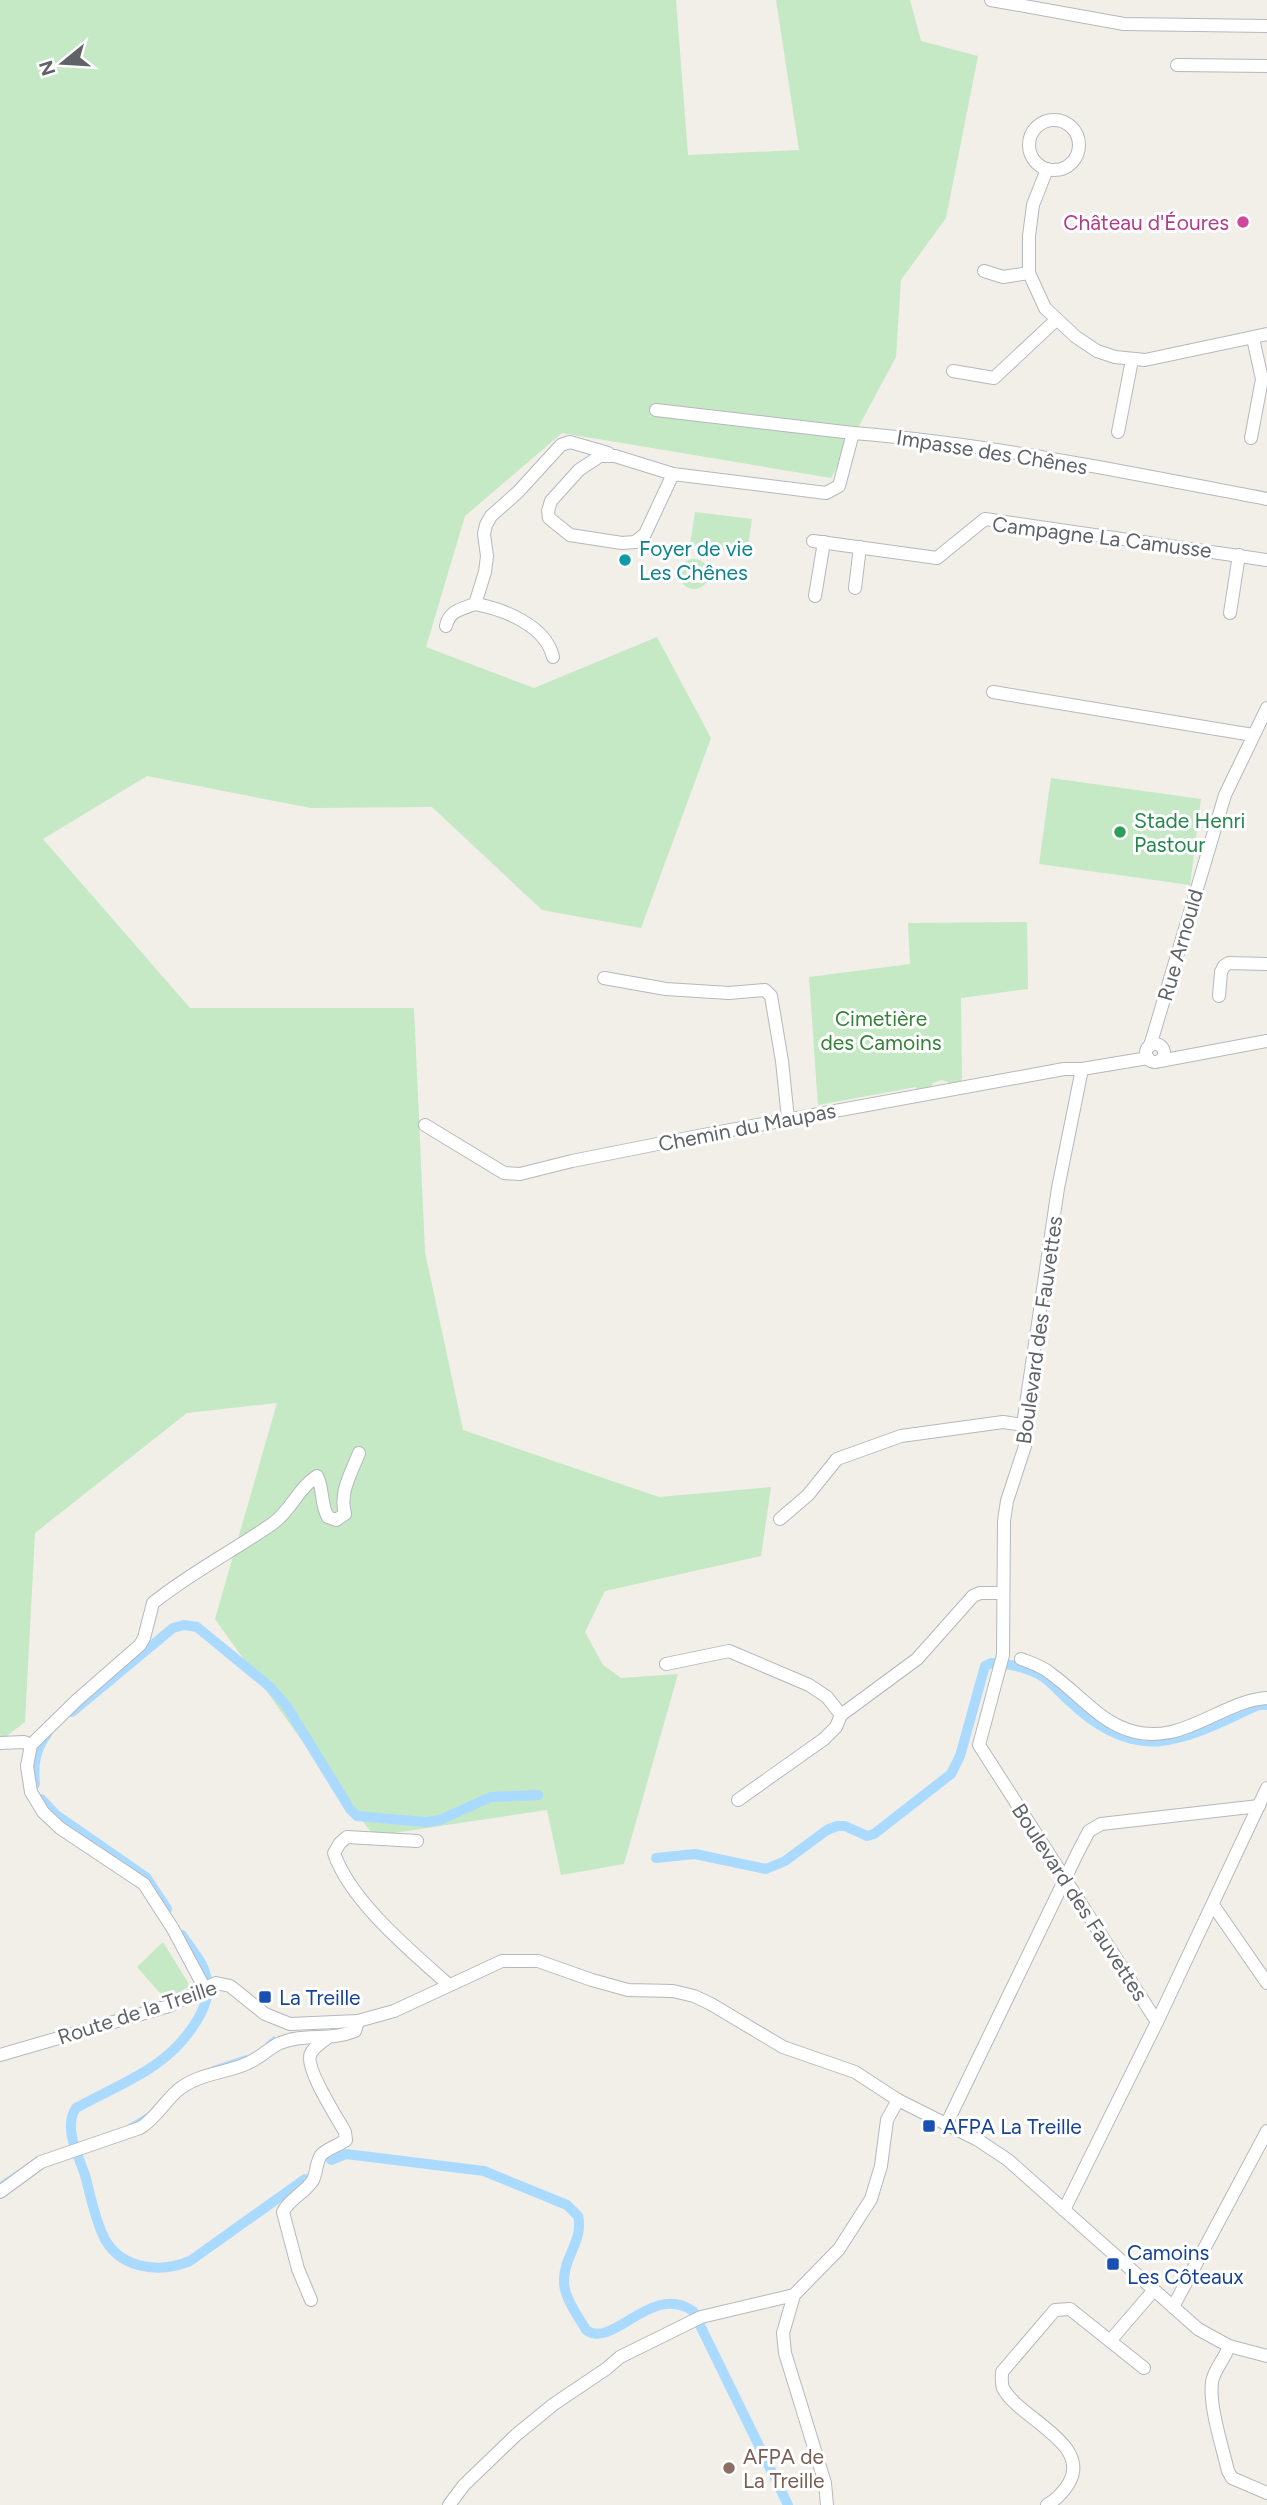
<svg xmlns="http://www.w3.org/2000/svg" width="1267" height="2505" font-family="Figtree,sans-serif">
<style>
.green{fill:#c5e8c5}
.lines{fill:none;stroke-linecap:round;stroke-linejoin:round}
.stream{stroke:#aadaff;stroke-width:3.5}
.canal{stroke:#aadaff;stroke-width:10}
.street-casing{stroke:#b5b8bc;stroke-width:14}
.street{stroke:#fff;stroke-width:12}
.hotel-dot{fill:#d1479c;stroke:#fff;stroke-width:2.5}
.culture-dot{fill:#0f9aa8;stroke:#fff;stroke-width:2.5}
.leisure-dot{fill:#2e9e5b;stroke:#fff;stroke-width:2.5}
.transit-dot{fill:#1a4fb4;stroke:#fff;stroke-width:2.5}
.education-dot{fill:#8d6e63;stroke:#fff;stroke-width:2.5}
.labels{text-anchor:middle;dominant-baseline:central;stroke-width:6;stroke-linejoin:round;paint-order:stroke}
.hotel-label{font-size:21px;fill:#b23c85;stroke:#fff;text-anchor:end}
.street-label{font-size:21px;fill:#5f6368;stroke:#fff}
.culture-label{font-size:21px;fill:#0d838f;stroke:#fff;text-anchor:start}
.leisure-label{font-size:21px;fill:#27864d;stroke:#fff;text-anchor:start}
.park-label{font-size:21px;fill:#348238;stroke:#fff}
.transit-label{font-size:21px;fill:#164399;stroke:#fff;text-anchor:start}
.education-label{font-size:21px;fill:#785e54;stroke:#fff;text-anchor:start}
</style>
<rect width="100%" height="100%" fill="#f1efe8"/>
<g class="green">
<polygon points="0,0 676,0 688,155 799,150 776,0 910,0 921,41 978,56 946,218 901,280 896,357 831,478 562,433 465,516 426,647 534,688 657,637 711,738 641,928 542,910 432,807 311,808 147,776 43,839 190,1008 414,1008 425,1252 463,1430 659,1497 771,1487 761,1556 605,1591 585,1632 603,1665 621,1678 678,1674 624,1864 561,1875 547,1810 374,1836 315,1759 215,1619 277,1403 187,1413 35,1533 25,1722 0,1741"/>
<polygon points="695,512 752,519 747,553 690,545"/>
<circle cx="694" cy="574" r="15"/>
<polygon points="1051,778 1201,799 1190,885 1039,864"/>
<polygon points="1027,922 1028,989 961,998 962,1083 950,1086 948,1082 941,1080 933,1083 930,1090 917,1092 916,1087 818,1105 809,977 910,964 908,923"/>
<polygon points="163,1942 190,1986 166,2000 137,1967"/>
</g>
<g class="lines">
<g class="stream">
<polyline points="267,2044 274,2038"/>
<polyline points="213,2068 246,2057"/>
<polyline points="129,2126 149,2114"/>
<polyline points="0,2184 18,2172"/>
</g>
<g class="canal">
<polyline points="72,1712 173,1628 184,1625 197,1627 270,1687 286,1705 350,1809 357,1816 426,1822 440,1820 491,1797 538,1795"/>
<path d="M35 1784C33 1765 35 1750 47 1734"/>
<polyline points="41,1799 55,1814 146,1877 167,1909"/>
<path d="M656 1858 695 1854 766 1869 785 1861 827 1830 837 1826H845L867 1836 874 1834 951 1774 960 1756 985 1666 991 1663C1006 1663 1025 1667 1038 1674 1049 1679 1058 1691 1067 1699 1093 1724 1124 1745 1162 1741 1196 1737 1228 1718 1259 1705H1267"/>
<path d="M182 1935C190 1948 203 1961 206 1976 211 1993 205 2007 196 2022 167 2069 123 2082 76 2108 63 2127 78 2155 85 2175 90 2194 94 2215 102 2233 117 2269 158 2274 190 2261L305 2179"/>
<path d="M331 2160 346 2154 484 2171 567 2205 578 2216C584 2240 564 2256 564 2280 563 2296 578 2316 586 2330 613 2350 651 2282 693 2311L788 2505"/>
</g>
<defs>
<g id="street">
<polyline points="991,0 1124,24 1267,26"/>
<polyline points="1177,65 1267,66"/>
<circle cx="1054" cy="145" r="25"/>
<polyline points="1047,169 1033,205 1029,236 1029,273 1045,308 1076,337 1097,351 1115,357 1145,360 1267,334"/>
<polyline points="984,271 1003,277 1029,273"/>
<polyline points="953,371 994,378 1056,320"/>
<polyline points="656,410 853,433"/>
<polyline points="1118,432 1132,360"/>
<polyline points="1251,438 1262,379 1253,338"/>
<path d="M673 474 645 534 635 542 622 543 570 535 549 518 548 511 551 501 579 470 600 456H615L673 474 826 493 839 486 853 433C992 444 1130 473 1267 499"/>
<polyline points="813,541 937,558 985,519 1267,560"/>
<polyline points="855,588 860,547"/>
<polyline points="815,596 824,542"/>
<path d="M475 604C504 609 546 626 553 657"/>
<polyline points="1230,613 1239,555"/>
<path d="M446 626C449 611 461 609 475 604L485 572 487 556 484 534 486 525 491 516 518 492 561 445 570 442 608 453"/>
<polyline points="993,692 1253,735"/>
<polyline points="604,978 666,989 729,993 765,990 771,996 782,1061 788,1119"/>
<polyline points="1219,996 1221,972 1224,966 1229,963 1267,964"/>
<circle cx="1155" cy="1053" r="9"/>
<polyline points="1150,1046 1225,795 1267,708"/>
<polyline points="1148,1058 1082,1069 1058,1188 1023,1425 1025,1446 1007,1501 1004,1521 1003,1655 979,1745 1157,2022"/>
<polyline points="1160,1061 1267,1041"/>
<polyline points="425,1125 504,1173 520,1174 572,1161 698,1136 1064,1069 1082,1069"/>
<polyline points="780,1519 808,1495 837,1459 901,1436 1003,1422 1023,1425"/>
<path d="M1021 1659C1031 1663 1042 1666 1050 1673 1089 1701 1115 1744 1171 1732 1203 1725 1234 1700 1267 1698"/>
<polyline points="666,1664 729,1651 809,1685 827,1697 841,1715"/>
<polyline points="0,1743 24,1742 31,1745"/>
<polyline points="738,1800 824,1739 836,1727 841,1715 917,1659 973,1596 980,1593 1002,1593"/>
<path d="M417 1841 347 1837 340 1843 334 1853C350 1901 412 1952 449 1985"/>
<polyline points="1213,1905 1267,1983"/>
<path d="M204 1987 173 1929 144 1884 60 1828 43 1812 31 1792 27 1766 31 1745 77 1700 140 1645 144 1638 153 1603C190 1573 233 1551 272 1524 291 1511 298 1488 317 1476 324 1489 320 1504 328 1517L336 1520 345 1514C339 1492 351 1474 359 1453"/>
<polyline points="0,2055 169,2006 216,1983 230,1986 265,2014 290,2024 358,2021 394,2011 502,1961 538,1961 592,1980 628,1990 673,1991 694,1996 711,2004 783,2047 855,2072 898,2100 978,2140 1008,2160 1198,2329 1229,2346 1267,2356"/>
<polyline points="946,2125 1078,1852 1089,1831 1101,1824 1259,1806"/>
<path d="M0 2192 41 2162 140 2128C158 2117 166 2098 182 2087 202 2073 227 2073 248 2063 260 2058 269 2048 280 2043 304 2033 331 2041 355 2031L358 2021"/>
<polyline points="1064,2210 1157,2022 1267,1788"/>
<polyline points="794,2295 783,2333 785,2353 825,2483 827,2505"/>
<path d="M311 2300 298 2269 283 2212C289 2199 305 2193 313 2180 317 2172 316 2160 322 2154 329 2148 339 2145 346 2140L345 2132C338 2119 303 2066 311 2053 314 2047 322 2042 327 2038"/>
<polyline points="1173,2307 1267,2131"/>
<polyline points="1110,2341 1153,2291"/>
<path d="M1229 2346C1225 2359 1214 2369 1212 2382 1209 2407 1222 2445 1228 2471L1232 2478 1267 2493"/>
<polyline points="449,2505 464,2485 516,2435 554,2404 606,2369 620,2357 701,2317 794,2295 839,2249 871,2199 881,2166 887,2120 898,2100"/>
<path d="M1047 2505C1057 2499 1063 2493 1069 2483 1092 2443 1018 2418 1003 2388 1001 2383 1002 2378 1002 2372L1055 2310 1070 2309 1144 2368"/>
</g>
</defs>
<use href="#street" class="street-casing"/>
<use href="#street" class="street"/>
</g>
<circle class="hotel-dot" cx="1243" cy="222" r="7"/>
<circle class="culture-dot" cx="625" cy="560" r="7"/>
<circle class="leisure-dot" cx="1120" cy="832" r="7"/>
<g class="transit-dot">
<rect x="258" y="1990" width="14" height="14" rx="3.5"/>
<rect x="922" y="2119" width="14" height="14" rx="3.5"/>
<rect x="1106" y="2257" width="14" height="14" rx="3.5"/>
</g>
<circle class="education-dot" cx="729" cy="2468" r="7"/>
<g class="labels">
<g class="hotel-label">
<text x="1229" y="222">Château d'Éoures</text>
</g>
<g class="street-label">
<text transform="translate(992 452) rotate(9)">Impasse des Chênes</text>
<text transform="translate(1102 537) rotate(7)">Campagne La Camusse</text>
<text transform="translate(1180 945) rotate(-74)">Rue Arnould</text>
<text transform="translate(747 1127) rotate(-11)">Chemin du Maupas</text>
<text transform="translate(1039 1330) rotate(-82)">Boulevard des Fauvettes</text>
<text transform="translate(1080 1902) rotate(57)">Boulevard des Fauvettes</text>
<text transform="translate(137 2012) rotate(-18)">Route de la Treille</text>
</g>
<g class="culture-label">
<text x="639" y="548">Foyer de vie<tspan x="639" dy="24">Les Chênes</tspan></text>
</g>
<g class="leisure-label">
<text x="1134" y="820">Stade Henri<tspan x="1134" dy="24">Pastour</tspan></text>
</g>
<g class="park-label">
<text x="881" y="1018">Cimetière<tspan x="881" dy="24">des Camoins</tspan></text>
</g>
<g class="transit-label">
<text x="279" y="1997">La Treille</text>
<text x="943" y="2126">AFPA La Treille</text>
<text x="1127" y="2252">Camoins<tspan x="1127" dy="24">Les Côteaux</tspan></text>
</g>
<g class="education-label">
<text x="743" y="2456">AFPA de<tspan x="743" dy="24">La Treille</tspan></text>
</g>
</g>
<g transform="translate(63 63) rotate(252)" stroke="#ffffff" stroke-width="5" paint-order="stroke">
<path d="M0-5L12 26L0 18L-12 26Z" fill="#5f6368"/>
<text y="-10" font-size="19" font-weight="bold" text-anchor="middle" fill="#5f6368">N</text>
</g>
</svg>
